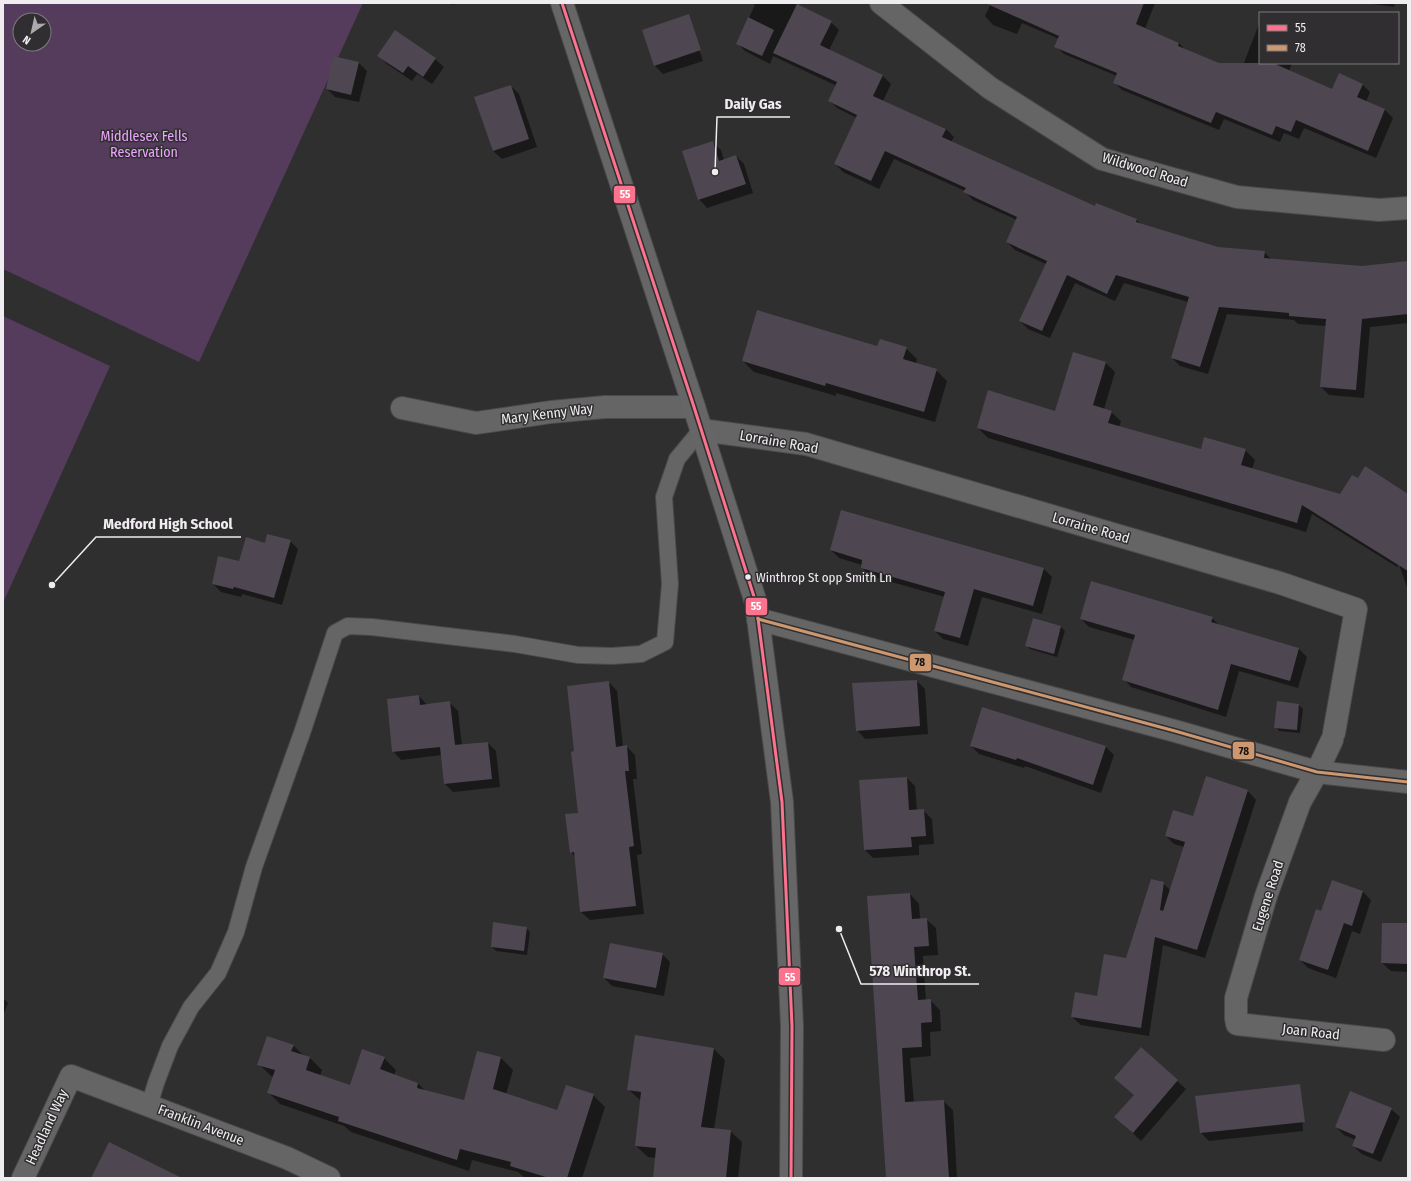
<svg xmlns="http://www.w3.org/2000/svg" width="1411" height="1181" font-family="'Fira Sans Condensed',sans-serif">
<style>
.green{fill:#553b5c;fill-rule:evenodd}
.shadow{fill:#0007}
.building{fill:#4e4650}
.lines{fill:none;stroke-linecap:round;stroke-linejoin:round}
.service-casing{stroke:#4a4a4a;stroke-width:18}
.minor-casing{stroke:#4a4a4a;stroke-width:24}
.primary-casing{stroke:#4a4a4a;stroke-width:24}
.service{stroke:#656565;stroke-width:16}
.minor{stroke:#656565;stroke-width:22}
.primary{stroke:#666;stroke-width:22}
.bus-1-casing{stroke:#302e30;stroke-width:6}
.bus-2-casing{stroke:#302e30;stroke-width:6}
.bus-1{stroke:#fc738d;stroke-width:3}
.bus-2{stroke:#cd976f;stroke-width:3}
.bus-dot{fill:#efedef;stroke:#302e30;stroke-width:1.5}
.labels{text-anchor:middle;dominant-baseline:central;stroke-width:3;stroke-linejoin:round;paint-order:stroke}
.bus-label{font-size:13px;fill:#efedef;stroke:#302e30;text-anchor:start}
.park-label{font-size:14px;fill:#eba5fd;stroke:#302e30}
.street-label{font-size:14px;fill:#efedef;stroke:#302e30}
.leader{fill:none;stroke:#efedef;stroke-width:1.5}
.callout-dot{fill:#efedef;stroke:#302e30;stroke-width:1.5}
.callout-label{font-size:15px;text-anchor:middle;font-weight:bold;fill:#efedef;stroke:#302e30;stroke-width:3;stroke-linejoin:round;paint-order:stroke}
.line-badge{stroke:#302e30;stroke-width:1.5}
.badge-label{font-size:11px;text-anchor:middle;font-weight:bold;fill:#fff}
.pale-badge-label{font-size:11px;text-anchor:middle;font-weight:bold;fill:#111}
</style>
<rect width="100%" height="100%" fill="#2f2f2f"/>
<g class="green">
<path d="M3 3H363L199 362 3 269ZM20 20H44V44H20Z"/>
<polygon points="3,316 110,366 3,603"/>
</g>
<g class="shadow">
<polygon points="450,3 458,3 452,5"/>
<polygon points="751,3 793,3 831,22 839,30 829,50 883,76 891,84 883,101 946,129 954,137 951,142 1095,208 1137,220 1141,225 1218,248 1264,252 1272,260 1362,267 1408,262 1408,323 1370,327 1364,398 1329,395 1321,387 1326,326 1298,324 1294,320 1227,314 1208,374 1180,366 1172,358 1188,302 1124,283 1115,301 1075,283 1050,338 1028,329 1020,321 1046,264 1015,250 1007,242 1017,220 973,200 965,192 965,191 894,159 879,189 843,172 835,164 857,118 837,108 829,100 837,86 773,56 770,64 745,51 737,43 755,5"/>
<polygon points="991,3 1155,3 1145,29 1179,43 1185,50 1240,73 1259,24 1260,25 1260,63 1292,63 1289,71 1333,90 1362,84 1370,92 1366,102 1385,110 1393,118 1376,158 1304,128 1299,139 1284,133 1280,142 1224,119 1219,130 1122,90 1114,82 1117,76 1064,54 1056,46 1059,39 1022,23 1017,34 993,25 985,16"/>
<polygon points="1366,3 1395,3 1394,7"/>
<polygon points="691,26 703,61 663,74 655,66"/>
<polygon points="379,56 435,59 444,67 432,84 417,74 412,81 387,64"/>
<polygon points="359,63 367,71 359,102 335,97 327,89"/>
<polygon points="511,86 519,94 537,147 502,159 493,151"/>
<polygon points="712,142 721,150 724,160 736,156 744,164 753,193 707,208 699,199"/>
<polygon points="878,348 906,348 917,359 916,364 936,370 947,381 935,422 836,393 836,396 754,372 743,361"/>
<polygon points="1105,362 1115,372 1104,409 1111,412 1121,421 1119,427 1201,450 1245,450 1255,460 1252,469 1340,495 1358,480 1408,495 1408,549 1397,567 1312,514 1306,532 988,438 978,428 1056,412"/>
<polygon points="842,511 1044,569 1052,577 1042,614 982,597 968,646 943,639 935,631 945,597 870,576 862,567 862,565 839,558 831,550"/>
<polygon points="290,541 298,549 282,605 242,594 241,597 221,592 213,584 239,562 265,544"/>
<polygon points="1408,562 1408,590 1399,565"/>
<polygon points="1212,618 1219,625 1299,649 1307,657 1298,688 1239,671 1226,717 1131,687 1124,679 1135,640 1089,627 1081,619"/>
<polygon points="1034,619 1061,627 1065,631 1057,657 1030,649 1026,645"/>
<polygon points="917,681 925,689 928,734 865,739 857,730"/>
<polygon points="609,682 617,691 623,747 626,746 635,755 637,779 633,779 642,854 637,855 644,914 590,920 581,912 575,857 571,852 579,814 575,752"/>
<polygon points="419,696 427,705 449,702 458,711 462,746 488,743 496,751 500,787 453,792 445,784 442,755 401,760 393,751"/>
<polygon points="1299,705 1303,709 1300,733 1279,731 1276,727"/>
<polygon points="971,746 1106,747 1114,755 1101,793 1025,766 1024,768 979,754"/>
<polygon points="907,778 915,786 917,811 923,810 932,819 934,844 919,845 919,855 873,858 865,850"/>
<polygon points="1207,778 1248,791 1256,800 1205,958 1163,945 1149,1036 1081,1025 1072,1017 1098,997 1126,959 1163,883 1170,890 1184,847 1174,844 1166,836 1194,818"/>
<polygon points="1332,882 1363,892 1371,900 1360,934 1352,931 1336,978 1308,968 1300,960 1322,912"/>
<polygon points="910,894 919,904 920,919 926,919 936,928 938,955 923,956 926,1001 930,1000 940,1010 941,1031 930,1032 931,1056 910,1058 914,1103 943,1101 953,1110 957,1178 887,1178"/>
<polygon points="1408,924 1408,972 1391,971 1382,963"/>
<polygon points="526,928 530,932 527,955 496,951 492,947"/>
<polygon points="662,954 670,962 664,996 612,986 604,978"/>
<polygon points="3,998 8,1003 3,1016"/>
<polygon points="293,1045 304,1056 310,1058 322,1070 320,1076 350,1087 384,1058 396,1070 394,1075 418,1083 425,1091 465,1101 501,1058 513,1070 506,1094 558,1112 593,1095 605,1107 582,1178 525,1178 518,1172 472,1160 469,1171 351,1132 344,1126 280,1104 268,1092 274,1077 271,1076 259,1064"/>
<polygon points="713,1048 725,1060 714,1129 730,1131 742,1142 738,1178 655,1178 656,1158 648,1157 636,1146 641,1101 628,1089"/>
<polygon points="1141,1049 1186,1089 1141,1141 1116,1117 1135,1096"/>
<polygon points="1301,1094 1303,1131 1209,1141 1201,1133"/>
<polygon points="1391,1109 1400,1117 1381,1162 1362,1154 1353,1146 1356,1140 1344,1135 1336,1127"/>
</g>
<g class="building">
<polygon points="985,3 1144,3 1136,24 1179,43 1178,46 1219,63 1273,63 1332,89 1339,73 1363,84 1357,97 1385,109 1368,151 1296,120 1291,132 1276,126 1272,135 1216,112 1211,123 1113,83 1117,73 1054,47 1059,36"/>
<polygon points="797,4 832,21 820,45 883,75 873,96 946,129 942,137 1095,206 1096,203 1137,219 1136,222 1218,247 1265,251 1264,258 1362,266 1408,261 1408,314 1362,319 1356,390 1320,387 1326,319 1289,316 1289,313 1219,307 1200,367 1171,358 1189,297 1116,275 1107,294 1067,275 1042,331 1019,321 1047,261 1006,242 1017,217 963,192 966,188 885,151 871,181 834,164 857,115 828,101 837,82 773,53"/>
<polygon points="689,14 701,50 654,66 642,30"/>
<polygon points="748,17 774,30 762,56 736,44"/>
<polygon points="395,30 436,58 423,77 408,66 403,73 377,56"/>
<polygon points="333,56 359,62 351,95 326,89"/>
<polygon points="511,85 529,139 493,151 474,97"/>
<polygon points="713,141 719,161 736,155 746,184 698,200 682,151"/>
<polygon points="757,310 877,346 880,339 907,347 903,359 937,369 924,412 826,383 825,386 742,361"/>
<polygon points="1073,352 1106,362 1093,405 1112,411 1108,423 1201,449 1204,437 1246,449 1241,465 1340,494 1352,475 1358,478 1365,466 1408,494 1408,571 1302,505 1297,523 977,428 988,390 1055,411"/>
<polygon points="841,510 1044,568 1033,606 974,589 960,638 934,631 945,592 861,568 862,560 830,550"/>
<polygon points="267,534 291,540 274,598 234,587 233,589 212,584 218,556 239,561 246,537 265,543"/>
<polygon points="1091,581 1213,617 1211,622 1299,648 1290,681 1231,664 1218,710 1122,680 1135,635 1080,619"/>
<polygon points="1033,618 1061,626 1054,654 1025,646"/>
<polygon points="917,680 920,726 856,731 852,683"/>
<polygon points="609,681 616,747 627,745 629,771 625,771 634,846 629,847 636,906 580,912 574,852 570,853 565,814 578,813 571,752 574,751 567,686"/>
<polygon points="419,695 420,705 450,701 455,745 442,746 488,742 492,779 444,784 440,747 392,752 387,699"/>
<polygon points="1277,701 1299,704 1297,730 1274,728"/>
<polygon points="982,707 1106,746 1093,785 1017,758 1016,760 970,746"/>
<polygon points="1206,776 1248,790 1197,950 1155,937 1141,1028 1071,1017 1075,992 1097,996 1104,954 1126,958 1151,879 1164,882 1160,910 1163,911 1185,842 1165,836 1173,810 1193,816"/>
<polygon points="907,777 909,810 924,809 926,836 911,837 912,847 864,850 859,780"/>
<polygon points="1332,880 1363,891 1352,926 1344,923 1328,970 1299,960 1316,909 1321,911"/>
<polygon points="910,893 912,919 927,918 929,946 914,947 918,1000 931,999 932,1022 921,1023 922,1047 902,1048 905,1102 944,1100 949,1178 886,1178 867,896"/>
<polygon points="493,922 527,927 524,951 491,947"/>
<polygon points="1382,923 1408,923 1408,964 1381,963"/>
<polygon points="610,943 663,953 656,988 603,978"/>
<polygon points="635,1035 714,1048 701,1127 731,1130 726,1178 653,1178 656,1148 635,1146 641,1092 627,1090"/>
<polygon points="267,1036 294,1045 291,1051 310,1057 306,1070 350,1085 362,1049 385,1057 380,1069 418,1083 417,1088 464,1100 477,1051 501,1057 493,1089 557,1110 566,1085 594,1094 567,1178 549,1178 510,1166 511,1162 460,1149 457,1160 441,1155 338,1121 339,1117 267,1093 275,1070 257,1065"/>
<polygon points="1141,1047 1178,1080 1133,1133 1114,1117 1134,1095 1114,1078"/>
<polygon points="1300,1084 1305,1122 1200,1133 1195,1096"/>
<polygon points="1350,1091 1392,1108 1373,1154 1352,1146 1356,1136 1335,1127"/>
<polygon points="109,1142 182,1178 91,1178"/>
</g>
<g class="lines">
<defs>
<polyline id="service" points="149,1106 156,1083 170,1046 191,1007 218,973 236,932 254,867 303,730 335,633 348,626 372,627 515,644 578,655 612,656 641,654 665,642 670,584 664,497 677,459 701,430"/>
<g id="minor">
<polyline points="881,3 990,88 1102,159 1237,197 1379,210 1408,208"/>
<polyline points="402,408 476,423 551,412 605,407 694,407"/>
<polyline points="701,430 806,444 1280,583 1356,609 1334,733"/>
<polyline points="758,619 1175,731 1317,772 1408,782"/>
<polyline points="1332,740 1317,772 1300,802 1266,896 1236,998 1236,1018 1237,1024 1384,1040"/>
<polyline points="23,1178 71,1076 287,1158 329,1178"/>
</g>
<polyline id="primary" points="562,3 694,407 756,603 782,802 792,1026 791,1178"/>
</defs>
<use href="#service" class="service-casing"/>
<use href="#minor" class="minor-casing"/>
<use href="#primary" class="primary-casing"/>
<use href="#service" class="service"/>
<use href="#minor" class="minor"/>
<use href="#primary" class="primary"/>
<defs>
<polyline id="bus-1" points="562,3 694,407 756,603 782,802 792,1026 791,1178"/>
<polyline id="bus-2" points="758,619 1175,731 1317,772 1408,782"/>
</defs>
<use href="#bus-1" class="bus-1-casing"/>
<use href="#bus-2" class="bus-2-casing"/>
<use href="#bus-1" class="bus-1"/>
<use href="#bus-2" class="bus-2"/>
</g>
<circle class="bus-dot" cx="748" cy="577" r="3.5"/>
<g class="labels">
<g class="bus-label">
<text x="756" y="577">Winthrop St opp Smith Ln</text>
</g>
<g class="park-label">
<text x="144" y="136">Middlesex Fells<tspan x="144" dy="16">Reservation</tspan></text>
</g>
<g class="street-label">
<text transform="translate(1145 170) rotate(17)">Wildwood Road</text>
<text transform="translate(547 414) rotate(-7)">Mary Kenny Way</text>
<text transform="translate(779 442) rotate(10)">Lorraine Road</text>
<text transform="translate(1091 528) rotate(16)">Lorraine Road</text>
<text transform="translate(1268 896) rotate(-72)">Eugene Road</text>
<text transform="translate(1311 1032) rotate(6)">Joan Road</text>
<text transform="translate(201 1125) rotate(21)">Franklin Avenue</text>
<text transform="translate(47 1127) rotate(-65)">Headland Way</text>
</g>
</g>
<path class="leader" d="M715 172L717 117H790M52 585L96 537H241M839 929L861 984H979"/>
<g class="callout-dot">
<circle cx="715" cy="172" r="4"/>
<circle cx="52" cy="585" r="4"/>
<circle cx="839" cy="929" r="4"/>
</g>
<g class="callout-label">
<text x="753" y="109">Daily Gas</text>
<text x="168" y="529">Medford High School</text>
<text x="920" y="976">578 Winthrop St.</text>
</g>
<g class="line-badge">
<rect x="613" y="185" width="23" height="19" rx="4" fill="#fc738d"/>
<rect x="745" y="597" width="23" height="19" rx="4" fill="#fc738d"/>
<rect x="909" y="653" width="23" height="19" rx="4" fill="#cd976f"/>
<rect x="1232" y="741" width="23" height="19" rx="4" fill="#cd976f"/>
<rect x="778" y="967" width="23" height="19" rx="4" fill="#fc738d"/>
</g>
<g class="badge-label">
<text x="625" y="198">55</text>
<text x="756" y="610">55</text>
<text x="790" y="981">55</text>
</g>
<g class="pale-badge-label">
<text x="920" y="666">78</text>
<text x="1244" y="755">78</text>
</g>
<rect width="1411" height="1181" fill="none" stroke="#efedef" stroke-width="8"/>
<rect x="1259" y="12" width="140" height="52" fill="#302e30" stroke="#7c7a7c"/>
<rect x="1267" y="25" width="20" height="6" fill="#fc738d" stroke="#7c7a7c"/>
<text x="1295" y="32" font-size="12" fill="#efedef">55</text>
<rect x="1267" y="45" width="20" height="6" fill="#cd976f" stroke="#7c7a7c"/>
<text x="1295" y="52" font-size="12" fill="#efedef">78</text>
<g transform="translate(32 32) rotate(214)"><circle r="19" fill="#302e30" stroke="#7c7a7c"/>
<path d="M0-3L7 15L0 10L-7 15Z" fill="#acaaac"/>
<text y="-6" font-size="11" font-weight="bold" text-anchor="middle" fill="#efedef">N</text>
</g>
</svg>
